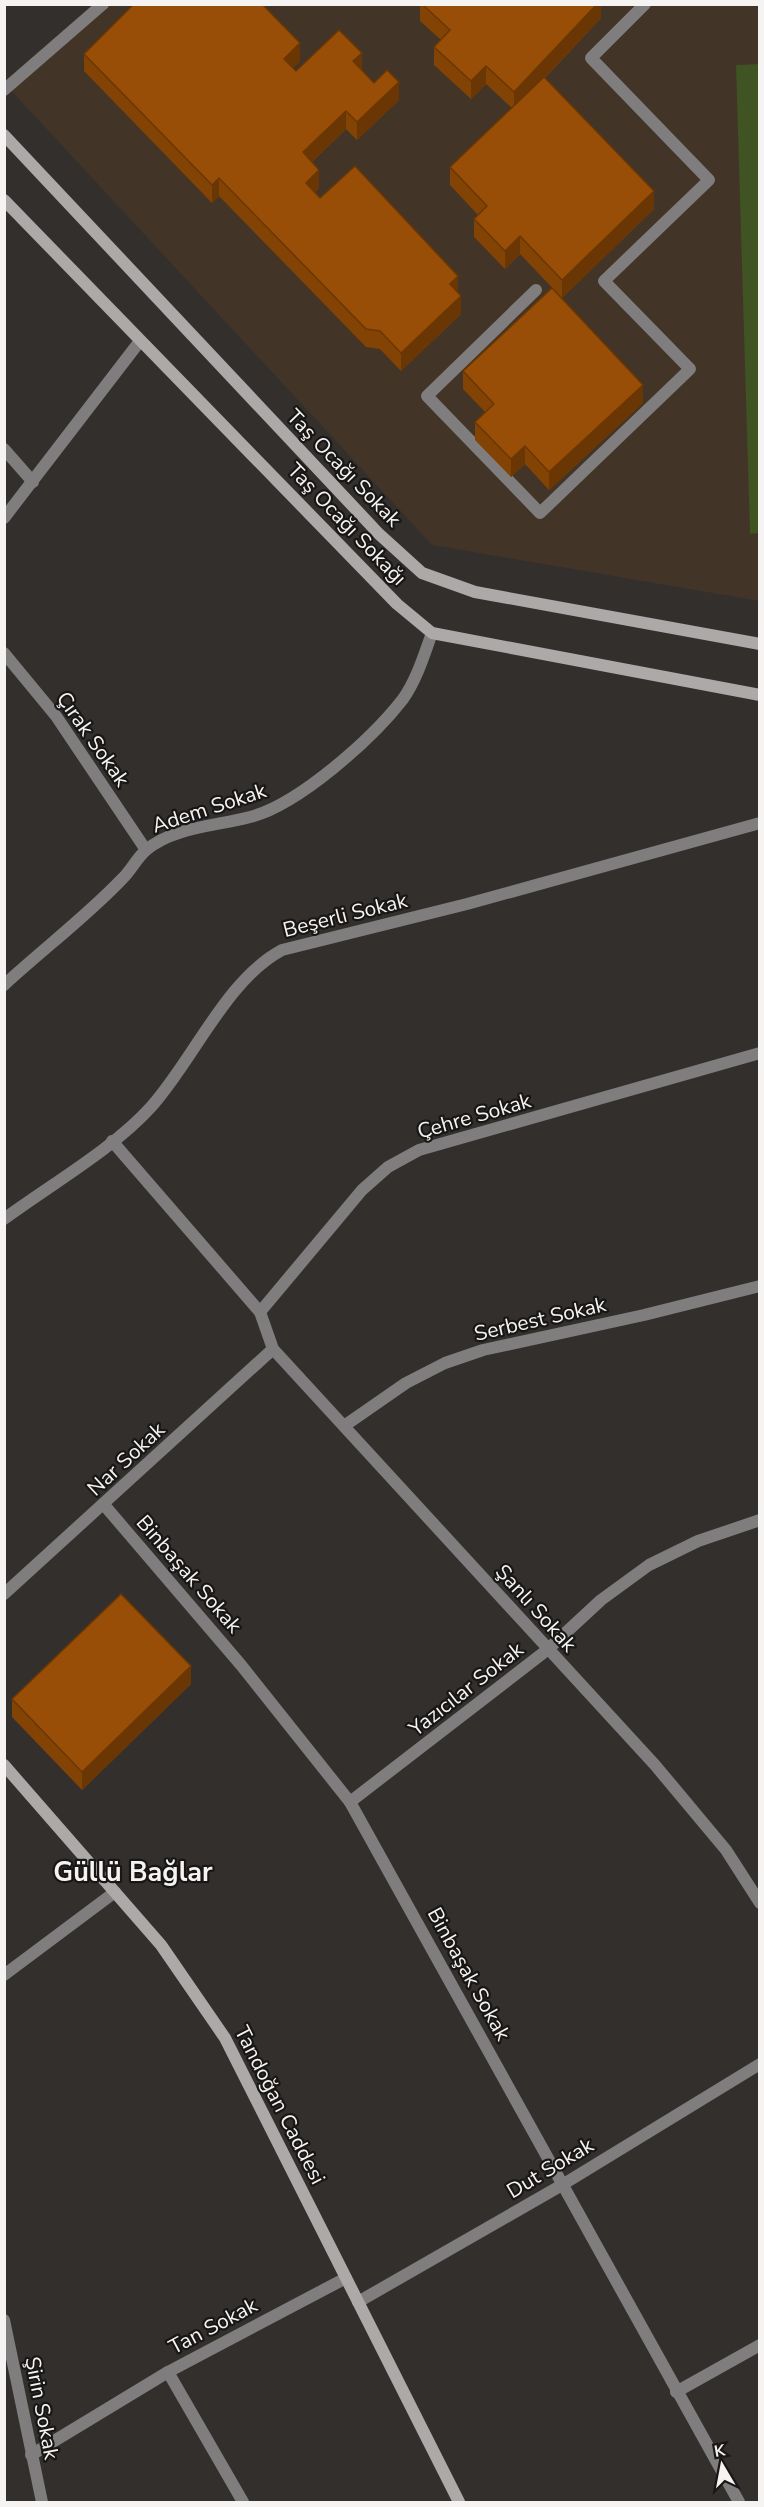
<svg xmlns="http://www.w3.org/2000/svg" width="764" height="2507" font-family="'Nunito Sans',sans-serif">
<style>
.education{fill:#423427}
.green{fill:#3f5323}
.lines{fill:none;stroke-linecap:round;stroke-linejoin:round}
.lane{stroke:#7f7d7d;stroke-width:12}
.street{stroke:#7f7d7d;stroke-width:12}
.secondary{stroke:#aca9a8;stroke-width:12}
.wall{fill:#834305}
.shaded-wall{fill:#6a3704}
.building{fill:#984e06;stroke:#6a3704;stroke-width:1.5}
.labels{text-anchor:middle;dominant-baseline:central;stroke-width:4.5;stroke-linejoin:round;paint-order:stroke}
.street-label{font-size:21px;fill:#f6f4f3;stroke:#191716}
.district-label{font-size:27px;font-weight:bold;fill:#f6f4f3;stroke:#191716}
</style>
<rect width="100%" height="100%" fill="#322f2d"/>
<polygon class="education" points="92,5 759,5 759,601 432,545 5,84 5,80"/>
<polygon class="green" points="759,64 760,533 750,534 736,65"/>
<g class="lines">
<g class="lane">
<polyline points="4,90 103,4"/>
<polyline points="536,290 427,396 540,513 690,369 604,281 709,180 591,58 645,4"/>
</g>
<g class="street">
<polyline points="4,449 33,482"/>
<polyline points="4,518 140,341"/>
<polyline points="4,653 56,716 146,850"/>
<path d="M4 985C43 949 87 916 123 878 131 870 137 858 146 850 173 827 217 826 250 817 298 805 372 739 403 699 417 679 424 655 432 633"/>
<polyline points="112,1141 260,1312 273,1349 655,1765 726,1850 760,1903"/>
<path d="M4 1219C50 1185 113 1149 151 1107 194 1059 226 980 282 950L467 904 760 823"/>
<polyline points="260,1312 362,1190 388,1167 419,1150 760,1053"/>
<polyline points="344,1426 406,1383 445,1363 483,1350 644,1315 760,1286"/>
<polyline points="105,1506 241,1665 350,1802 739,2502"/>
<polyline points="4,1594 273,1349"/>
<polyline points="350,1802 547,1650 601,1600 649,1565 698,1541 760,1520"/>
<polyline points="4,1975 115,1892"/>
<polyline points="358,2302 562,2185 760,2064"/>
<polyline points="4,2320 42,2502"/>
<polyline points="676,2392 760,2345"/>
<polyline points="31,2455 168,2372"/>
<polyline points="243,2502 168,2372 346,2278"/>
</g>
<g class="secondary">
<polyline points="4,135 379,534 422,573 475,592 760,644"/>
<polyline points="4,200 397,604 432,633 760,695"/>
<polyline points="4,1765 161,1945 225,2038 459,2502"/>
</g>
</g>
<g class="wall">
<polygon points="420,4 601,4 601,18 545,78 654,209 562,298 520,254 505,269 474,237 474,219 478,215 450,185 450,167 512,108 486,84 471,99 434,65 434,47 441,40 420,21"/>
<polygon points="84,54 300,61 293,68 296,71 362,70 374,83 399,100 357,140 346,129 312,162 319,188 315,192 320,198 458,293 461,314 401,371 380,349 366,347 219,196 212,203 84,71"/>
<polygon points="463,371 643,403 549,490 525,464 511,477 475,440 475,422 485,412 463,389"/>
<polygon points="191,1684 82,1790 12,1717 12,1699"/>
</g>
<g class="shaded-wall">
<polygon points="597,4 601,4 601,18 514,110 514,92"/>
<polygon points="300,43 300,61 284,77 284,59"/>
<polygon points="362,53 362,71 353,61"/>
<polygon points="486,66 486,84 471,99 471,81"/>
<polygon points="399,82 399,100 357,140 357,122"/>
<polygon points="346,111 346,129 303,170 303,152"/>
<polygon points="319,170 319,188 306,201 306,183"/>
<polygon points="219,178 219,196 212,203 212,185"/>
<polygon points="654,191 654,209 562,298 562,280"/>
<polygon points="520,236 520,254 505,269 505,251"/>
<polygon points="458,276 458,294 450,284"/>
<polygon points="461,296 461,314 401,371 401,353"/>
<polygon points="643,385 643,403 549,490 549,472"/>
<polygon points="525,446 525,464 511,477 511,459"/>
<polygon points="191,1666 191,1684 82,1790 82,1772"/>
</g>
<g class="building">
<polygon points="134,4 262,4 300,43 284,59 296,71 339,30 362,53 353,61 374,83 387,70 399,82 357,122 346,111 303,152 319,170 306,183 320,198 355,166 458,276 450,284 461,296 401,353 380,331 366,329 219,178 212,185 84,54"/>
<polygon points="422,4 597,4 514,92 486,66 471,81 434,47 450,30"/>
<polygon points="544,77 654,191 562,280 520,236 505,251 474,219 487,206 450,167"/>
<polygon points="552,288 643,385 549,472 525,446 511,459 475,422 494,404 463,371"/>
<polygon points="121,1594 191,1666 82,1772 12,1699"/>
</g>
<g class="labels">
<g class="street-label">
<text transform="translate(344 468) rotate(46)">Taş Ocağı Sokak</text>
<text transform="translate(347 524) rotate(46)">Taş Ocağı Sokağı</text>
<text transform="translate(93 739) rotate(55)">Çırak Sokak</text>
<text transform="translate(209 808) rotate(-18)">Adem Sokak</text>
<text transform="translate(345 915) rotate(-14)">Beşerli Sokak</text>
<text transform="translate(474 1116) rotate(-16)">Çehre Sokak</text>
<text transform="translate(540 1319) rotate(-13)">Serbest Sokak</text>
<text transform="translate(126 1459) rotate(-43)">Nar Sokak</text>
<text transform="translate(189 1574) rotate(49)">Binbaşak Sokak</text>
<text transform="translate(536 1608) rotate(48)">Şanlı Sokak</text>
<text transform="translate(466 1689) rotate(-38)">Yazıcılar Sokak</text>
<text transform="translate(469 1974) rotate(61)">Binbaşak Sokak</text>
<text transform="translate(280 2105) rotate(63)">Tandoğan Caddesi</text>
<text transform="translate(550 2168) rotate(-31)">Dut Sokak</text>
<text transform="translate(213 2326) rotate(-28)">Tan Sokak</text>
<text transform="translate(42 2408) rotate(79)">Şirin Sokak</text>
</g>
<g class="district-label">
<text x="133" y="1872">Güllü Bağlar</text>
</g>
</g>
<rect width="764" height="2507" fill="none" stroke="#f6f4f3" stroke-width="12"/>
<g transform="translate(722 2465) rotate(350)" stroke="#191716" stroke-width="4.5" paint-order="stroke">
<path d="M0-4.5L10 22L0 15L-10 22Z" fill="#f6f4f3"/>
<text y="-9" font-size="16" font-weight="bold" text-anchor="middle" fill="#f6f4f3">K</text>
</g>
</svg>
